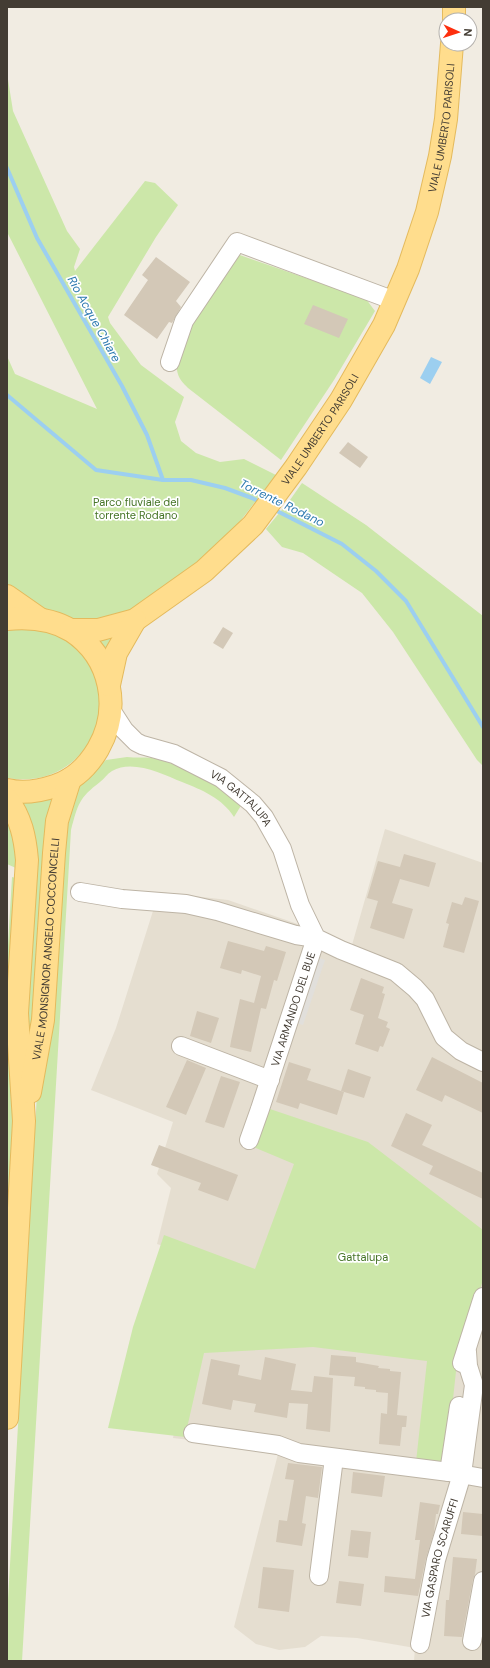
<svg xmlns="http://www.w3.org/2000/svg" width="490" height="1668" font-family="'DM Sans',sans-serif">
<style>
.residential{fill:#e5ded0}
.green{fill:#cce7a9}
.parking{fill:#e1dfdb}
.water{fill:#9ccff0}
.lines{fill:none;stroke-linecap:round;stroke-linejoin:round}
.stream{stroke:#9ccff0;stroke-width:4}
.building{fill:#d3c8b7}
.minor-casing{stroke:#bdb4a5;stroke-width:20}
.major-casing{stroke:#e4ba5d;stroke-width:24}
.minor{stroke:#fff;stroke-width:18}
.major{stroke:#ffdd8d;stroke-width:22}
.labels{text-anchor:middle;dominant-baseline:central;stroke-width:3.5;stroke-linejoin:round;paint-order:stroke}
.street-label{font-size:11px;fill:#433c33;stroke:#fff}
.park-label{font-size:11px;fill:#457426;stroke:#fff}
.water-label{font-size:12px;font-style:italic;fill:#2c79af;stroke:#fff}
</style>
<rect width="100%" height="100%" fill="#f1ece2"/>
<polygon class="residential" points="385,829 483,863 483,1661 414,1661 415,1648 357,1638 321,1636 305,1647 279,1650 256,1644 234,1627 279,1450 173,1438 187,1373 219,1329 300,1290 157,1244 171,1188 157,1174 173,1122 91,1090 116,1028 159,892 228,900 321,932 350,952"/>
<g class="green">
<polygon points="7,73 13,111 67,231 80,249 74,267 75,271 145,181 155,183 178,205 156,237 108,317 110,323 141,365 184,397 175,422 181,441 196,453 220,462 244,459 276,475 224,542 161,590 123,616 78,623 40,608 7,587 7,356 15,374 97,409 7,232"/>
<path d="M234 253 366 299 375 311 334 380 281 460 188 388C183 383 178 378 177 370 171 344 219 276 234 253Z"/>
<polygon points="302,483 366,525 483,616 483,766 477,760 393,632 362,593 303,553 282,547 266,529 290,500"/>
<path d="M21 628C34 630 47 630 59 636 137 678 96 793 7 778V630Z"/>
<polygon points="117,633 107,652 96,638"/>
<path d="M127 757C135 758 144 757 152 758 183 764 218 785 242 804L234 817C222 798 202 790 182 782 162 774 133 759 112 771 107 774 104 779 100 782 79 798 78 804 71 830L22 1661H7V1617L37 1094 65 812 72 793 95 769 106 760Z"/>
<polygon points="55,797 29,1057 21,803 35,802"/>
<polygon points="7,813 11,819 18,869 7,864"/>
<polygon points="12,877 22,880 13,1005 12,1128 14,1134 7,1256 7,962"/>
<polygon points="264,1107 368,1142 483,1230 483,1280 457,1362 446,1464 416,1462 427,1361 313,1347 204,1353 185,1437 108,1428 133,1327 164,1235 255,1269 294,1164 251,1146"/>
</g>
<polygon class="parking" points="310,955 325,960 303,1025 289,1021"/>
<polygon class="water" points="431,357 442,362 430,384 420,378"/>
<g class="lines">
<g class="stream">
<polyline points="7,168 37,238 122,386 147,435 163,480"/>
<polyline points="7,395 96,470 163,480 191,480 225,488 252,498 262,503"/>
<polyline points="273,509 342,544 376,571 406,601 483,727"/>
</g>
</g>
<g class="building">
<polygon points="156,257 190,282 176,301 181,307 172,323 169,322 157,339 124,315 148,280 142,275"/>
<polygon points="313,305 348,319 339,338 304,324"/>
<polygon points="348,442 368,457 360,468 339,453"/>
<polygon points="223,627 233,633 223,649 213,643"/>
<polygon points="404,854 436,863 429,887 400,879 392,903 413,909 404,939 370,928 378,901 367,898 378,861 400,867"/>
<polygon points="465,897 479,901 464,953 443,947 449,924 446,923 452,902 462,905"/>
<polygon points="228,941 264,951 266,946 286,952 277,981 274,980 266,1009 261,1008 251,1052 230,1047 231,1041 240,999 254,1003 261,976 242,970 241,974 220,968"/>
<polygon points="361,978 384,987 382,993 385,994 378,1018 388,1022 386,1027 390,1029 383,1047 380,1046 378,1052 355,1044 364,1015 350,1010"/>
<polygon points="197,1011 219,1018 211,1043 190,1036"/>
<polygon points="432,1057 483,1083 483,1113 445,1095 442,1102 416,1090"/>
<polygon points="187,1060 206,1068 186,1115 166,1107"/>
<polygon points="289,1062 311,1069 307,1080 344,1092 337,1115 300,1103 298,1109 276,1102"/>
<polygon points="348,1069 371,1077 364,1098 341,1091"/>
<polygon points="221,1076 240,1082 224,1128 205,1122"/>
<polygon points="406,1113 432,1125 422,1145 483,1173 483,1199 429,1174 433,1166 391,1146"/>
<polygon points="159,1145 238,1175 228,1201 198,1190 201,1183 151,1165"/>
<polygon points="331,1355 356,1357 356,1362 379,1366 378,1368 390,1369 390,1371 401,1372 397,1415 407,1416 406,1427 402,1427 400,1446 379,1444 381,1413 387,1414 388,1393 376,1392 376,1390 365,1389 365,1387 354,1386 355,1377 329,1375"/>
<polygon points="265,1357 296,1364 291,1390 312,1392 314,1376 333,1378 330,1432 306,1429 308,1404 289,1403 287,1418 254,1412 256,1404 233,1400 231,1410 202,1404 211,1359 240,1365 238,1375 261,1380"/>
<polygon points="288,1463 322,1467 318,1498 306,1496 302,1523 306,1524 302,1546 276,1542 279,1520 287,1521 294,1480 285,1479"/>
<polygon points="353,1472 385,1476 382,1497 351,1493"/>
<polygon points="420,1502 440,1505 438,1514 436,1514 434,1532 426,1558 418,1596 384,1592 385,1576 415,1579 420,1540 415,1540"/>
<polygon points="463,1512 483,1514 483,1536 461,1534"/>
<polygon points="351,1530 371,1532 368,1558 348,1556"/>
<polygon points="453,1557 477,1559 475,1574 473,1579 462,1637 444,1636 446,1600 449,1600"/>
<polygon points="263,1567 294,1570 289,1612 258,1608"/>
<polygon points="339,1581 364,1584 361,1606 336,1603"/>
</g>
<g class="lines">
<defs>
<g id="minor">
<polyline points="170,362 184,321 237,242 395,301"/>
<path id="s1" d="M111 710 124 730 136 742 142 745 174 754 221 778 253 804 264 817 282 849 300 905 316 938 341 950 396 972 415 988 425 999 444 1037 461 1051 483 1062"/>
<polyline points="80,892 122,899 186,904 217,911 296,935 316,938 260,1109 249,1140"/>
<polyline points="181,1046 270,1080"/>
<polyline points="462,1363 483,1297"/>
<polyline points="193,1433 278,1445 299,1453 449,1472 483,1478"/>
<polyline points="449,1472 459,1406"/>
<polyline points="319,1576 334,1458"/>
<polyline points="472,1641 483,1581"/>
<path id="s2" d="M420 1644 436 1560 462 1474 474 1385 468 1366 467 1352"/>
</g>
<g id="major">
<polyline points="454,20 454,7"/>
<polyline points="7,596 40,619"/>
<path d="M7 619C28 617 53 619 72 631 112 658 121 709 98 749 88 766 73 780 55 786 40 791 23 794 7 790"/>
<path id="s3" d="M71 630H98L135 620 204 571 253 525 296 467 341 400 384 325 408 269 427 212 440 156 446 119 452 44"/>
<polyline points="109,685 116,653 135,620"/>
<path d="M7 799C21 818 25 837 27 860L17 1013 24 1121 7 1418"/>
<path id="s4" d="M30 1092 43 1020 54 853 57 821 70 779"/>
</g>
</defs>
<use href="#minor" class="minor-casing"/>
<use href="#major" class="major-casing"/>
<use href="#minor" class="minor"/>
<use href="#major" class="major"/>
</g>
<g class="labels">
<g class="street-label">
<text stroke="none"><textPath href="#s3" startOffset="663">VIALE UMBERTO PARISOLI</textPath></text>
<text stroke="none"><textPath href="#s3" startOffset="334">VIALE UMBERTO PARISOLI</textPath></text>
<text stroke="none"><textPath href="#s1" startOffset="162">VIA GATTALUPA</textPath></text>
<text stroke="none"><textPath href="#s4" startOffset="144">VIALE MONSIGNOR ANGELO COCCONCELLI</textPath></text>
<text transform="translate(293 1009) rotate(-72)">VIA ARMANDO DEL BUE</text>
<text stroke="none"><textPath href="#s2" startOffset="88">VIA GASPARO SCARUFFI</textPath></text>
</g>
<g class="park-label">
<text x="136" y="502">Parco fluviale del<tspan x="136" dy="13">torrente Rodano</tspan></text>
<text x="363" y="1257">Gattalupa</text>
</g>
<g class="water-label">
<text transform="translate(94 319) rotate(61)">Rio Acque Chiare</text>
<text transform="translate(282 503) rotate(26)">Torrente Rodano</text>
</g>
</g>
<rect width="490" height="1668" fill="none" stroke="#433c33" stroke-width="16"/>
<g transform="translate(458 32) rotate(93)"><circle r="19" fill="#ffffff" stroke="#b4b1ad"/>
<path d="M0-3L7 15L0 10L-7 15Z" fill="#fd2f0e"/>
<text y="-6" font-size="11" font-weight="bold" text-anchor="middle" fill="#433c33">N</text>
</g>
</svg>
